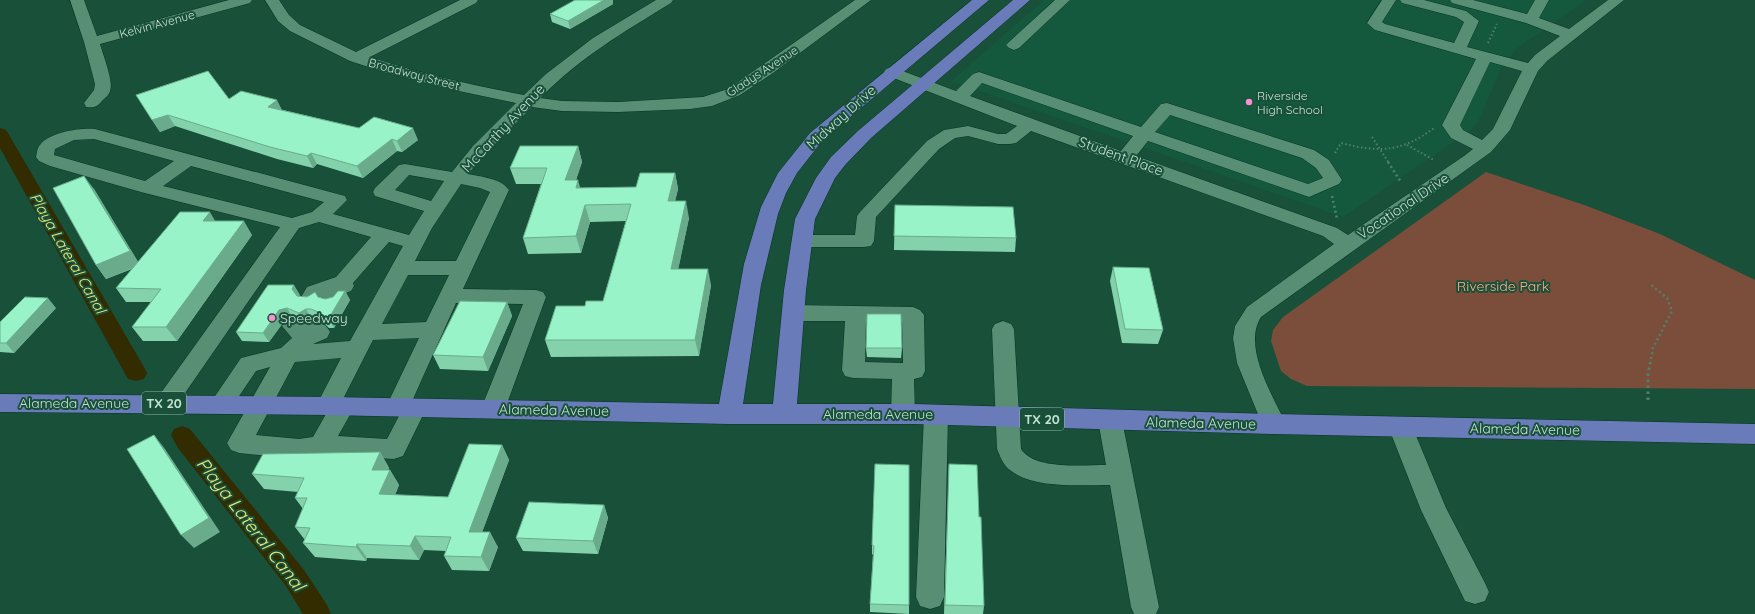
<svg xmlns="http://www.w3.org/2000/svg" width="1755" height="614" font-family="Quicksand,sans-serif">
<style>
.built{fill:#14593e}
.green{fill:#7b4d3b}
.lines{fill:none;stroke-linecap:round;stroke-linejoin:round}
.canal{fill:#322c00;fill-rule:evenodd}
.minor-casing{stroke:#083423;stroke-width:1}
.major-casing{stroke:#083423;stroke-width:1}
.path-far2{stroke:#52806c;stroke-width:2;stroke-dasharray:1.5 2.5;stroke-linecap:butt}
.path-far1{stroke:#52806c;stroke-width:2.5;stroke-dasharray:2 3;stroke-linecap:butt}
.path{stroke:#52806c;stroke-width:3;stroke-dasharray:2.5 3.5;stroke-linecap:butt}
.minor{fill:#578e74;fill-rule:evenodd}
.major{fill:#6a7bba;fill-rule:evenodd}
.wall{fill:#83d2ac}
.shaded-wall{fill:#6aab8c}
.building{fill:#98f4c8;stroke:#6aab8c}
.poi-dot{fill:#f690d0;stroke:#185039;stroke-width:1.5}
.labels{text-anchor:middle;dominant-baseline:central;stroke-width:4;stroke-linejoin:round;paint-order:stroke}
.far-street-label{font-size:12px;fill:#c4e0d1;stroke:#185039}
.far-poi-label{font-size:12px;fill:#c4e0d1;stroke:#185039;text-anchor:start}
.shield{fill:#185039;stroke:#90b5a3;stroke-width:1}
.shield-label{font-size:13px;font-weight:bold;fill:#c4e0d1}
.street-label{font-size:14px;fill:#c4e0d1;stroke:#185039}
.park-label{font-size:14px;fill:#ffaa89;stroke:#185039}
.poi-label{font-size:14px;fill:#c4e0d1;stroke:#185039;text-anchor:start}
.water-label{font-size:15px;font-style:italic;fill:#f4e773;stroke:#185039}
.near-water-label{font-size:18px;font-style:italic;fill:#f4e773;stroke:#185039}
</style>
<rect width="100%" height="100%" fill="#185039"/>
<polygon class="built" points="1044,0 1586,0 1516,49 1500,71 1478,122 1470,131 1343,217 951,81"/>
<polygon class="green" points="1486,172 1587,206 1660,234 1755,280 1755,389 1307,386 1291,379 1281,371 1271,341 1273,330 1283,317"/>
<g class="lines">
<g class="canal">
<polygon points="0,128 6,130 8,133 144,367 147,373 144,379 136,381 128,379 0,148"/>
<polygon points="182,426 190,429 304,570 327,605 331,614 303,614 286,586 178,448 171,435 174,429"/>
</g>
<defs>
<g id="minor">
<path d="M70 0H84L97 36 229 0H252L250 3 100 44C103 55 114 82 110 91 109 95 105 98 102 101 97 107 94 108 86 107L84 103 94 90 95 84 84 42Z"/>
<path d="M265 0H279L289 15 300 25 356 52 460 0H478L476 3 370 57C420 74 472 85 524 95L546 74 593 38 656 0H673L671 3C622 33 581 57 540 98L562 101 618 102 703 97 728 89 855 0H871L773 73 740 95 712 106 690 109 618 112 562 111 532 107 485 154 468 174C481 177 501 178 509 190L463 289 536 290 543 292 546 297 505 409 501 415 493 418 485 415 481 409 523 304 456 303 413 399 423 401 427 407 403 456 394 459 321 455 299 459 239 453 231 450 227 443 270 367 256 371 229 411 221 414 213 411 209 405 241 358 281 348 292 338 282 326 285 321C293 318 298 318 305 324 314 314 325 323 330 332L327 338 313 344 350 341 403 246 389 242 353 283 354 286 351 291 346 293 338 305 331 307 324 305 321 300 323 297C316 304 314 307 303 304L300 299 307 287 336 277 371 237 319 222 299 228 174 409 166 412 158 409 154 403 158 397 280 227 141 192 50 166 39 161 36 157C37 153 37 148 40 145 50 132 79 128 95 129L345 196 347 200 333 214 409 235 424 211 375 196 373 192 375 188 399 165 405 164 452 172 473 146 516 103 454 90 387 73 350 61 290 31 278 21ZM94 139 174 161 145 181 54 155 55 149 74 140ZM191 166 324 202 312 212 292 218 163 186ZM409 175 444 181 431 201 395 190ZM461 184 480 188 490 192 456 261H415L432 228ZM408 275H449L426 322 382 324ZM419 338 386 407 390 413 399 416 387 439 338 436 355 406 351 400 344 397 373 340ZM341 358 316 406 320 412 326 414 313 437 299 439 256 435 295 362Z"/>
<polygon points="1055,0 1070,0 1019,48 1014,50 1009,48 1006,45 1009,42"/>
<path d="M1382 0H1396L1382 22 1385 24 1454 43 1464 22 1456 17 1402 3 1400 0H1424L1466 11 1479 21 1467 47 1528 63 1535 55 1560 36 1526 23 1452 3 1450 0H1473L1527 14 1535 0H1549L1539 18 1569 29 1608 0H1624L1547 61 1538 71 1510 130 1491 152 1261 317C1242 347 1273 396 1286 424L1282 431 1274 433 1266 431 1262 424 1237 363 1233 338 1235 326 1247 307 1334 244 1323 236 1031 131 1016 143 1010 144H998L968 136 955 138 939 149 876 217 874 241 871 246 864 247H802L795 246 792 241 795 236 802 235H855L857 216 860 212 927 141 944 130 968 126 998 134H1006L1017 126 886 75 884 72 886 69 892 67 956 91 973 74 979 72 1141 127 1161 104 1167 103 1314 150 1329 160 1342 180 1339 184 1309 197 1148 141 1136 156 1337 228 1348 235 1464 156 1473 149 1451 138 1442 125 1476 59 1375 30 1367 23ZM1490 62 1522 71 1493 129 1482 140 1463 130 1460 125ZM982 83 1133 136 1121 151 970 96ZM1170 115 1302 158 1316 168 1323 178 1308 184 1155 132Z"/>
<path d="M793 305 913 307 920 310 924 315 925 371 922 377 914 379 915 414 911 420 903 423 895 420 891 414 892 379 853 378 845 376 842 370 845 321H793L786 318 782 313 786 308ZM866 322H902L903 363 865 362Z"/>
<path d="M1003 321 1011 324 1014 329 1021 449C1034 470 1083 465 1106 465L1098 420 1102 413 1110 411 1118 413 1122 420 1159 607 1156 614H1134L1131 607 1110 485C1082 485 1032 489 1010 470 1003 465 1000 456 997 449L992 329 995 324Z"/>
<polygon points="936,406 944,409 948,415 944,597 940,606 930,609 920,606 916,597 924,415 928,409"/>
<polygon points="1400,417 1408,419 1412,426 1446,508 1485,583 1489,592 1485,601 1475,604 1465,601 1421,510 1388,426 1392,419"/>
</g>
<polygon id="major" points="972,0 989,0 822,141 797,173 786,193 778,214 761,285 743,404 773,404 784,290 795,219 816,178 831,157 859,130 1013,0 1030,0 871,138 845,165 835,178 815,219 806,290 797,404 914,404 1274,414 1755,424 1755,444 1274,434 914,424 729,424 328,415 0,412 0,394 328,397 719,404 744,264 761,207 778,173 810,133"/>
</defs>
<use href="#minor" class="minor-casing"/>
<use href="#major" class="major-casing"/>
<g class="path-far2">
<polyline points="1488,43 1497,24"/>
<polyline points="1372,137 1389,163"/>
<polyline points="1407,145 1434,160"/>
<path d="M1335 153 1341 143C1379 153 1402 152 1434 128"/>
</g>
<g class="path-far1">
<polyline points="1388,162 1401,182"/>
<polyline points="1332,196 1337,219"/>
<polyline points="1650,364 1653,348 1672,311 1667,298 1650,284"/>
</g>
<polyline class="path" points="1648,400 1648,374 1650,363"/>
<use href="#minor" class="minor"/>
<use href="#major" class="major"/>
</g>
<g class="wall">
<polygon points="575,0 613,0 613,4 570,29 552,22 550,14"/>
<polygon points="136,95 229,99 283,110 359,128 418,140 402,152 397,151 363,178 317,164 313,168 277,159 175,126 160,132"/>
<polygon points="578,146 582,162 576,180 580,188 636,187 675,173 678,189 675,201 689,218 678,269 711,285 699,356 551,357 545,340 585,306 603,301 626,221 590,222 581,253 528,254 523,238 541,184 516,184 510,168"/>
<polygon points="94,189 138,262 215,221 252,235 177,341 143,341 132,327 151,302 126,302 116,288 132,269 106,279 96,265"/>
<polygon points="895,205 1016,238 1015,252 894,250"/>
<polygon points="1113,267 1163,330 1158,344 1122,343 1110,281"/>
<polygon points="345,291 350,300 334,328 329,328 323,322 316,318 311,318 305,322 293,318 285,320 269,342 242,341 236,332 300,295 299,296 318,297 325,299 333,297"/>
<polygon points="507,302 512,316 488,371 440,369 433,355"/>
<polygon points="56,308 14,353 0,352 0,322"/>
<polygon points="866,348 902,348 901,358 867,357"/>
<polygon points="502,445 509,460 482,532 498,547 489,571 452,570 444,556 446,551 424,550 419,560 367,558 366,561 315,557 303,543 305,540 295,527 303,509 295,498 298,492 264,489 252,474 380,452 389,468 388,470 390,470 399,485 395,495 448,497"/>
<polygon points="875,464 909,605 909,614 870,612 870,604 873,555 872,554 872,545"/>
<polygon points="949,464 979,517 984,606 983,614 944,614"/>
<polygon points="604,505 608,518 598,554 523,551 516,538"/>
</g>
<g class="shaded-wall">
<polygon points="604,0 613,0 613,4 570,29 568,21"/>
<polygon points="277,100 283,112 268,107"/>
<polygon points="168,115 175,126 160,132 152,120"/>
<polygon points="413,128 418,140 402,152 397,141"/>
<polygon points="392,139 397,151 363,178 357,166"/>
<polygon points="578,146 582,162 570,197 565,180"/>
<polygon points="311,153 317,164 313,168 307,156"/>
<polygon points="675,173 678,189 671,218 668,201"/>
<polygon points="84,176 94,189 140,265 106,279 96,265"/>
<polygon points="578,180 583,197 576,188"/>
<polygon points="686,201 689,218 675,285 671,269"/>
<polygon points="585,205 590,222 581,253 576,236"/>
<polygon points="210,212 218,226 203,221"/>
<polygon points="244,221 252,235 177,341 166,327"/>
<polygon points="708,269 711,285 699,356 695,340"/>
<polygon points="294,285 300,295 297,299 292,289"/>
<polygon points="345,291 350,300 334,328 329,318"/>
<polygon points="48,298 56,308 14,353 6,343"/>
<polygon points="507,302 512,316 488,371 483,357"/>
<polygon points="287,308 293,318 285,320 269,342 263,333 279,310"/>
<polygon points="306,309 311,318 305,322 299,313"/>
<polygon points="154,435 165,449 220,532 194,548 181,535"/>
<polygon points="502,445 509,460 477,546 469,532"/>
<polygon points="380,452 389,468 381,485 372,470"/>
<polygon points="390,470 399,485 389,509 379,494"/>
<polygon points="604,505 608,518 598,554 593,541"/>
<polygon points="490,532 498,547 489,571 481,557"/>
<polygon points="415,536 424,550 419,560 410,546"/>
<polygon points="357,544 367,558 366,561 356,547"/>
</g>
<g class="building">
<polygon points="575,0 604,0 568,21 550,14"/>
<polygon points="208,71 229,99 241,91 277,100 268,107 359,128 374,117 413,128 397,141 392,139 357,166 311,153 307,156 270,147 168,115 152,120 136,95"/>
<polygon points="520,146 578,146 565,180 578,180 576,188 636,187 640,173 675,173 668,201 686,201 671,269 708,269 695,340 545,340 556,306 585,306 586,301 603,301 631,204 585,205 576,236 523,238 547,168 510,168"/>
<polygon points="84,176 130,251 96,265 53,188"/>
<polygon points="895,205 1013,207 1016,238 894,236"/>
<polygon points="180,212 210,212 203,221 244,221 166,327 132,327 161,289 116,288"/>
<polygon points="1113,267 1149,268 1163,330 1125,329"/>
<polygon points="268,285 294,285 292,289 297,296 307,297 315,292 318,297 325,299 333,297 338,291 345,291 329,318 323,318 318,312 311,309 306,309 299,313 287,308 279,310 263,333 236,332"/>
<polygon points="25,297 48,298 6,343 0,343 0,322"/>
<polygon points="460,301 507,302 483,357 433,355"/>
<polygon points="867,314 901,314 902,348 866,348"/>
<polygon points="154,435 209,518 181,535 127,449"/>
<polygon points="469,444 502,445 469,532 490,532 481,557 444,556 451,537 415,536 410,546 357,544 356,547 303,543 310,528 295,527 307,498 295,498 304,478 252,474 263,454 380,452 372,470 390,470 379,494 448,497"/>
<polygon points="875,464 909,465 909,605 870,604 874,546 872,545"/>
<polygon points="949,464 977,465 979,517 981,517 984,606 945,605"/>
<polygon points="529,502 604,505 593,541 516,538"/>
</g>
<g class="poi-dot">
<circle cx="1249" cy="102" r="4"/>
<circle cx="272" cy="318" r="4"/>
</g>
<g class="labels">
<g class="far-street-label">
<text transform="translate(157 24) rotate(-15)">Kelvin Avenue</text>
<text transform="translate(762 71) rotate(-33)">Gladys Avenue</text>
<text transform="translate(414 74) rotate(15)">Broadway Street</text>
</g>
<g class="far-poi-label">
<text x="1257" y="95">Riverside<tspan x="1257" dy="14">High School</tspan></text>
</g>
<g class="shield">
<rect x="142" y="392" width="44" height="22" rx="3"/>
<rect x="1020" y="408" width="44" height="22" rx="3"/>
</g>
<g class="shield-label">
<text x="164" y="403">TX 20</text>
<text x="1042" y="419">TX 20</text>
</g>
<g class="street-label">
<text transform="translate(841 117) rotate(-42)">Midway Drive</text>
<text transform="translate(503 128) rotate(-47)">McCarthy Avenue</text>
<text transform="translate(1121 156) rotate(20)">Student Place</text>
<text transform="translate(1403 206) rotate(-34)">Vocational Drive</text>
<text x="74" y="403">Alameda Avenue</text>
<text transform="translate(554 410) rotate(1)">Alameda Avenue</text>
<text x="878" y="414">Alameda Avenue</text>
<text transform="translate(1201 423) rotate(1)">Alameda Avenue</text>
<text transform="translate(1525 429) rotate(1)">Alameda Avenue</text>
</g>
<g class="park-label">
<text x="1503" y="286">Riverside Park</text>
</g>
<g class="poi-label">
<text x="280" y="318">Speedway</text>
</g>
<g class="water-label">
<text transform="translate(68 253) rotate(60)">Playa Lateral Canal</text>
</g>
<g class="near-water-label">
<text transform="translate(251 524) rotate(52)">Playa Lateral Canal</text>
</g>
</g>
</svg>
